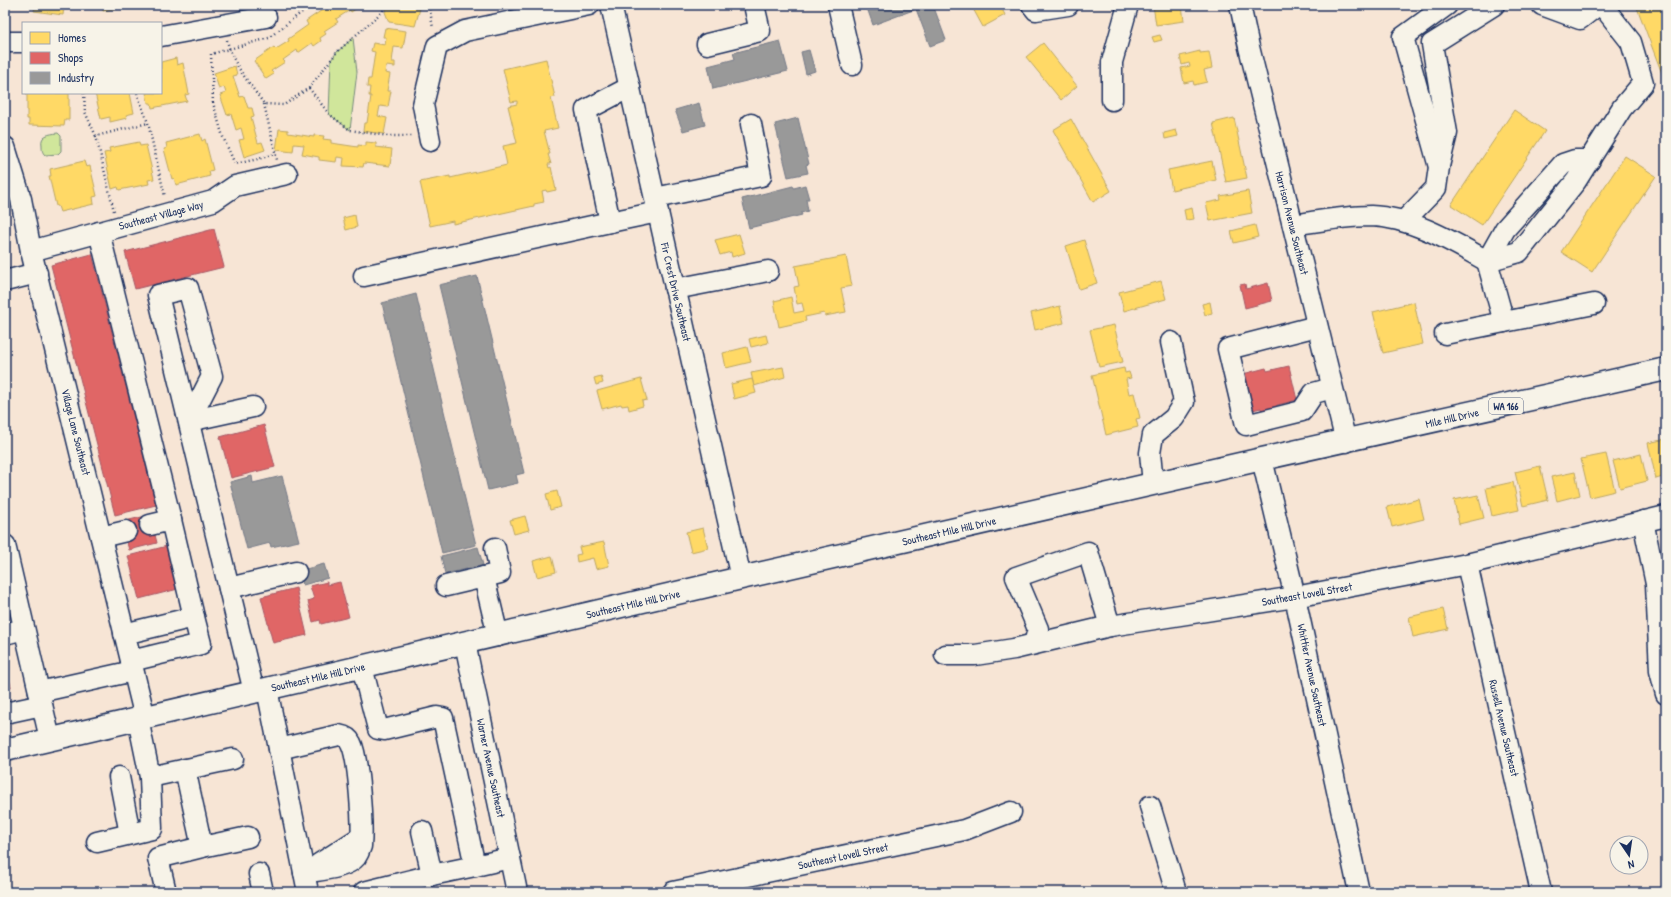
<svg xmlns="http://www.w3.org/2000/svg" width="1671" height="897" font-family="'Patrick Hand',sans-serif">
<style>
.green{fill:#d0e69b;stroke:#768a7c}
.homes{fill:#ffd966;stroke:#bba664}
.shops{fill:#e06666;stroke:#a55664}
.industry{fill:#999;stroke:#737987}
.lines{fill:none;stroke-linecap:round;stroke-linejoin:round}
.minor-casing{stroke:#1b2f5e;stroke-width:23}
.major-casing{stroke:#1b2f5e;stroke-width:25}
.path{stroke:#1b2f5e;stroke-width:2.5;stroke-dasharray:1 3;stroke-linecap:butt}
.minor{stroke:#f7f3e8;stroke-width:20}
.major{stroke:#f7f3e8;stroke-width:22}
.labels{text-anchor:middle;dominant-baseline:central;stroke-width:4;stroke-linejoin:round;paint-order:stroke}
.shield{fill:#f7f3e8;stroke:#5d6a87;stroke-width:1}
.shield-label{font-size:10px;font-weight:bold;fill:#1b2f5e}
.street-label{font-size:11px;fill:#1b2f5e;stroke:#f7f3e8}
</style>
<rect width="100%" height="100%" fill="#f7e5d5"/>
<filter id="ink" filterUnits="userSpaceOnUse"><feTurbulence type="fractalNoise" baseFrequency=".025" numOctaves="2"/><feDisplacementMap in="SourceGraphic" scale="8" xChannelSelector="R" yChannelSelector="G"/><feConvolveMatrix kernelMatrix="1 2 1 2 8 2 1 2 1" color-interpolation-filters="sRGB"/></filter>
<g filter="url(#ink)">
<g class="green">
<polygon points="353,38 357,72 350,130 329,114 331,60 337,52"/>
<path d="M58 133 61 136V151L58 154 45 155C42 152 42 150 42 145 40 135 49 134 58 133Z"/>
</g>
<g class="homes">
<polygon points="35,5 69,5 69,7 64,6 63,15 34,11"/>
<polygon points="102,5 132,5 103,11"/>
<polygon points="335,5 362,5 351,12 350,10 336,19 338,22 324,31 326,34 320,38 321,41 314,46 312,43 298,53 297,50 283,60 285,62 271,71 274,74 266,79 254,61 274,47 276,49 289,41 288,39 308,25 306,21 328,6 329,9"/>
<polygon points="387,5 421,5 415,26 389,22 385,12"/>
<polygon points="971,5 1000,5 1005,15 983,27"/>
<polygon points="1153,5 1182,5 1184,21 1156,25"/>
<polygon points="1636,5 1666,5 1666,84"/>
<polygon points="385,28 406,31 403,48 394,47 392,62 395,62 395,67 386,66 385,73 390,74 387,91 391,91 388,107 380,106 378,116 387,118 384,134 363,131 364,123 367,123 371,96 369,96 370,87 367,87 368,79 371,79 375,52 371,51 373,43 385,45 386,37 383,37"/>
<polygon points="1160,35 1162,40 1154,42 1152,37"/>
<polygon points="1043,43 1077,86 1061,100 1026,57"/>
<polygon points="1200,51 1200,53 1209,52 1212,68 1204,70 1207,82 1194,85 1193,81 1184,83 1181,68 1190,66 1189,63 1182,65 1180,56"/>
<polygon points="176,58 177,65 183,63 189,94 185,95 187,101 152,108 151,103 148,103 146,93 161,93 161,62"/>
<polygon points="546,59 555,97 551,98 558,128 544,131 550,154 548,154 551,164 548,164 549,168 551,167 556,190 547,192 546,190 542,191 544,202 534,204 534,206 453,224 453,221 430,226 420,182 450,176 450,178 507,165 503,146 517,143 508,106 517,104 517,101 511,102 503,69"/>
<polygon points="235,66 237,75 233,76 240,97 244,96 248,108 252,108 254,116 251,117 258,143 262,142 265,150 244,157 239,140 244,139 241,128 236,130 231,114 227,115 220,95 226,93 224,87 219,89 214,73"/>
<polygon points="27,93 69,93 69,120 65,120 64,126 29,125 29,119 27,119"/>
<polygon points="95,93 130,93 134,113 126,115 127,118 110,122 110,117 101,119"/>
<polygon points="1514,110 1545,131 1482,225 1451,205"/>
<polygon points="1234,118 1247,178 1226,182 1213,123"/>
<polygon points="1071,119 1111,191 1093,202 1053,130"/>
<polygon points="279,129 288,130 288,133 314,137 314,135 324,136 323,139 331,140 331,143 358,147 358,145 366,146 366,142 376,143 376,147 392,149 390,166 364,163 363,167 343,166 344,158 337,157 336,162 319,160 319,157 302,154 304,145 294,144 293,152 276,150"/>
<polygon points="1176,130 1178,136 1165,139 1164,133"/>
<polygon points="200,134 202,141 205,139 213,170 209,171 210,176 176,185 174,178 172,179 164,149 167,148 166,143"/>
<polygon points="139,142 140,146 146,145 154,179 148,180 149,184 119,190 118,187 112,189 104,153 110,152 109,148"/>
<polygon points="1625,156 1656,176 1592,272 1561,252"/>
<polygon points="84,161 86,167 90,166 97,196 93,197 94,204 60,212 58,206 56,206 49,176 51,176 50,169"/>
<polygon points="1212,161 1216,180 1172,190 1168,170"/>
<polygon points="1248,191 1252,213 1210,221 1206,203 1221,200 1220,196"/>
<polygon points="1192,208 1194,219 1186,220 1184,210"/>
<polygon points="355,215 357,227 346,230 343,218"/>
<polygon points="1255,225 1258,237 1234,243 1231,231"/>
<polygon points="739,234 745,253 732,257 731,252 720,255 715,240"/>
<polygon points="1084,240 1097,283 1079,289 1066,246"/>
<polygon points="846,256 852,286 841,288 846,312 825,316 824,313 805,317 806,321 779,327 774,301 791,297 794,313 804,311 802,303 797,304 794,287 799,286 795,266"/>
<polygon points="1161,281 1166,299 1124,311 1119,292"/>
<polygon points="1210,302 1212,313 1205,315 1202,304"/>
<polygon points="1414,302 1423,344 1383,353 1373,312"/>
<polygon points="1060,306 1064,323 1035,330 1031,313"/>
<polygon points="1114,325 1123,362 1099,367 1090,330"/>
<polygon points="766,335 768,343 751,347 749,339"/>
<polygon points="747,347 751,362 726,368 723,353"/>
<polygon points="783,367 785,377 754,386 751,373"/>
<polygon points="1124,368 1125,373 1129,372 1131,378 1126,379 1129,394 1134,393 1140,418 1136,419 1138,427 1106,435 1092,375"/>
<polygon points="601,376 603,383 596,385 594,378"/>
<polygon points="641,379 647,400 642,401 643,406 629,410 628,405 622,406 621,404 602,409 597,391"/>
<polygon points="752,379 756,393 734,399 731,384"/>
<polygon points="1666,439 1666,476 1656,479 1648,443"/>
<polygon points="1606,454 1615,491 1590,497 1581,459"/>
<polygon points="1641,454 1647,481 1620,488 1613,461"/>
<polygon points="1540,466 1548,500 1523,506 1515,472"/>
<polygon points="1575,472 1580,495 1557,501 1551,477"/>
<polygon points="1513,482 1519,510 1492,516 1486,488"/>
<polygon points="557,491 561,507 550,510 546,494"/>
<polygon points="1478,495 1484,518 1459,524 1454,500"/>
<polygon points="1419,499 1424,519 1392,527 1387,507"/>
<polygon points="525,516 529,530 514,534 510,520"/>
<polygon points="703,528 708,548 691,552 686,532"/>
<polygon points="604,542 609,566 596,569 593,558 577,562 576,555 581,554 579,547"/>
<polygon points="552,556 556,572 537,577 533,561"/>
<polygon points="1443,609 1448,629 1413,637 1409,617"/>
</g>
<g class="shops">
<polygon points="214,229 224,267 135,289 125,252"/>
<polygon points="92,254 156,505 115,515 51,265"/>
<polygon points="1268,283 1272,301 1245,308 1240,285 1245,284 1246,289"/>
<polygon points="1289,366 1297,400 1277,405 1277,408 1262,412 1261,408 1248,411 1239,375 1266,368 1267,371"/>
<polygon points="264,425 275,467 231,478 220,437"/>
<polygon points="150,515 157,543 129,550 121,522"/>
<polygon points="171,545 182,588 139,599 128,556"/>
<polygon points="327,582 327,585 340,582 349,617 321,624 320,620 313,622 308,601 314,599 310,586"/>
<polygon points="296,588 307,635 273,643 261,597"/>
<polygon points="5,661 11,687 5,688"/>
</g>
<g class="industry">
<polygon points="866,5 933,5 946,40 930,46 916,9 873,25"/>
<polygon points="780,41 788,71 713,89 708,66 735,59 733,53"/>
<polygon points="809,50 815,71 806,74 801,52"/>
<polygon points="699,103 705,125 683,131 675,110"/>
<polygon points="798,118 809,164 806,165 808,173 788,177 775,124"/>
<polygon points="805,185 809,199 806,199 808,211 801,213 802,215 749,228 742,199 793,186 794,188"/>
<polygon points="477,276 524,473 516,475 518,483 488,490 439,285"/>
<polygon points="416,294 476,545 442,553 382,303"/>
<polygon points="252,476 253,483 282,476 299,541 271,547 270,543 247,549 230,482"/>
<polygon points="478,547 483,565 445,574 441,556"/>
<polygon points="324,564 328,578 303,585 299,571"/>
</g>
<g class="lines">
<defs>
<g id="minor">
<polyline points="611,5 741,578"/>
<polyline points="838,5 852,65"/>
<polyline points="1032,5 1036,10 1068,5"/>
<polyline points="1240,5 1249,47 1346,442"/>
<polyline points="1542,5 1580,19 1598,5"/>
<polyline points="161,36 266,17"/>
<polyline points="5,42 23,42"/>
<polyline points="707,44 760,31 754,5"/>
<polyline points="1112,100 1112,62 1128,5"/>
<polyline points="430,141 423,105 437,46 465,31 589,5"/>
<polyline points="5,147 21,199 31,251 145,718"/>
<polyline points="1590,160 1575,160 1563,164 1505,229 1487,261 1504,322 1594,304"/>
<polyline points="1439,166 1447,133 1432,44 1494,5"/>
<polyline points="655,198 761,176 751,124"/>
<polyline points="1404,221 1436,188 1439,167 1403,37 1447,5"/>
<polyline points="610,222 658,212"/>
<path d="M1293 225C1318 221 1345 216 1371 216 1411 217 1453 242 1487 261L1519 252 1576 181 1622 108 1643 83 1631 42 1602 5"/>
<polyline points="99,232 171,520"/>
<polyline points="31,251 213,201 235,186 287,174"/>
<polyline points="364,276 610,222 586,110 630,87"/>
<polyline points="5,281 37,273"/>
<polyline points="675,289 768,271"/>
<polyline points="1317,326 1228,349 1246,425 1302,411 1314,393 1332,388"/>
<polyline points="1445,334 1504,322"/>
<polyline points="189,421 212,376 188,288 158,295 254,692"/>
<polyline points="189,421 253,407"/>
<polyline points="1262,459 1295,597 1359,892"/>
<polyline points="1153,484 1150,453 1153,435 1174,418 1184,402 1171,342"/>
<polyline points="1643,521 1656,584 1660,671 1666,694"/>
<polyline points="150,525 171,520 194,617"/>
<polyline points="101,537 126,531"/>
<polyline points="5,545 50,739"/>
<polyline points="1467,564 1541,892"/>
<polyline points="484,577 500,573 495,548"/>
<polyline points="446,586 484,577 498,636"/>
<polyline points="229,588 296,572"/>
<polyline points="5,634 24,629"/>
<polyline points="124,634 194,617 201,644 131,661"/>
<polyline points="465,643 517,892"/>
<polyline points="1034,644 1038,629 1016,577 1088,552 1110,626"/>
<polyline points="945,655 975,655 1014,649 1110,626 1295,597 1467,564 1666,516"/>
<polyline points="362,667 378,729 384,730 437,717 443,718 475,866 510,858"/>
<polyline points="267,689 308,892"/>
<polyline points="39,692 133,671"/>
<polyline points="5,713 42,705"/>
<polyline points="138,719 150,777 233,759"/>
<path d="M279 749 339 735C345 736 349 738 351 743 359 759 363 828 361 846 360 849 358 854 356 857 346 869 319 870 304 873"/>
<polyline points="185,769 202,847 248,837"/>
<polyline points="119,777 130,834"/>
<polyline points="1150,806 1176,892"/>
<polyline points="422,831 432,875 475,866"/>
<polyline points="97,842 152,829 150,777"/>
<polyline points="318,870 319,864 361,837"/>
<polyline points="259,874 263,892"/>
<polyline points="166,892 158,858 202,847"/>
<polyline points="364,892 432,875"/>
<polyline points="673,892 964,830 1011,812"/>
</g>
<polyline id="major" points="5,750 741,578 1262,459 1666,369"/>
</defs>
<use href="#minor" class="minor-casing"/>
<use href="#major" class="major-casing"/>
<g class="path">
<polyline points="429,5 433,28"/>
<polyline points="279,30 311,5"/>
<polyline points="275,33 269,38 211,54 213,103 223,137 235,164 258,159 275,154"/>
<path d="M227 40C232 64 251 85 264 104L284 105 309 88 337 52 383 11 384 5"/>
<polyline points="309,88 329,114 350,130 388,136 412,136"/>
<polyline points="84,93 85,112 96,136 148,123"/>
<polyline points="137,93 148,123 165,197"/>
<polyline points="264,104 277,160"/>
<polyline points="96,136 114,211"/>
</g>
<use href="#minor" class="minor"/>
<use href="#major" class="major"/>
</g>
</g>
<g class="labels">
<rect class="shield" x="1489" y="398" width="34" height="16" rx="3"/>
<g class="shield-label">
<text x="1506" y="406">WA 166</text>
</g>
<g class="street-label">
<text transform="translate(161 215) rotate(-15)">Southeast Village Way</text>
<text transform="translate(1292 223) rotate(76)">Harrison Avenue Southeast</text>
<text transform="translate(676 292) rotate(77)">Fir Crest Drive Southeast</text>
<text transform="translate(1452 418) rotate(-13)">Mile Hill Drive</text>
<text transform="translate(76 432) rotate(76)">Village Lane Southeast</text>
<text transform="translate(949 531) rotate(-13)">Southeast Mile Hill Drive</text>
<text transform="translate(1307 594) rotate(-10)">Southeast Lovell Street</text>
<text transform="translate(633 604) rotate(-13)">Southeast Mile Hill Drive</text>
<text transform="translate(1312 675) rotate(78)">Whittier Avenue Southeast</text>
<text transform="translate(318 677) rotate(-13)">Southeast Mile Hill Drive</text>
<text transform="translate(1504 728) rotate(77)">Russell Avenue Southeast</text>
<text transform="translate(491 768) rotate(78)">Warner Avenue Southeast</text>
<text transform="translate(843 856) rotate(-12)">Southeast Lovell Street</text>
</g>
</g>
<rect width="1671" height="897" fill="none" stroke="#f7f3e8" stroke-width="20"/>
<rect x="10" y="10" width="1651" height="877" fill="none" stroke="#1b2f5e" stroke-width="1.5" filter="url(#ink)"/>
<rect x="22" y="22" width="140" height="72" fill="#f7f3e8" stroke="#9fa5b1"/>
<rect x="30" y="32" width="20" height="12" fill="#ffd966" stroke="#9fa5b1"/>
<text x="58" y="42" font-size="12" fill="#1b2f5e">Homes</text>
<rect x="30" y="52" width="20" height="12" fill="#e06666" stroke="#9fa5b1"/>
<text x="58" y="62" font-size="12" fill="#1b2f5e">Shops</text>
<rect x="30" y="72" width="20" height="12" fill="#999999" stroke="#9fa5b1"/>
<text x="58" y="82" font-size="12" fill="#1b2f5e">Industry</text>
<g transform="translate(1629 855) rotate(167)"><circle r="19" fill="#f7f3e8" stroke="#9fa5b1"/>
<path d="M0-3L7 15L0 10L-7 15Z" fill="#1b2f5e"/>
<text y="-6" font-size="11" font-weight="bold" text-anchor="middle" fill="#1b2f5e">N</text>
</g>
</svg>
